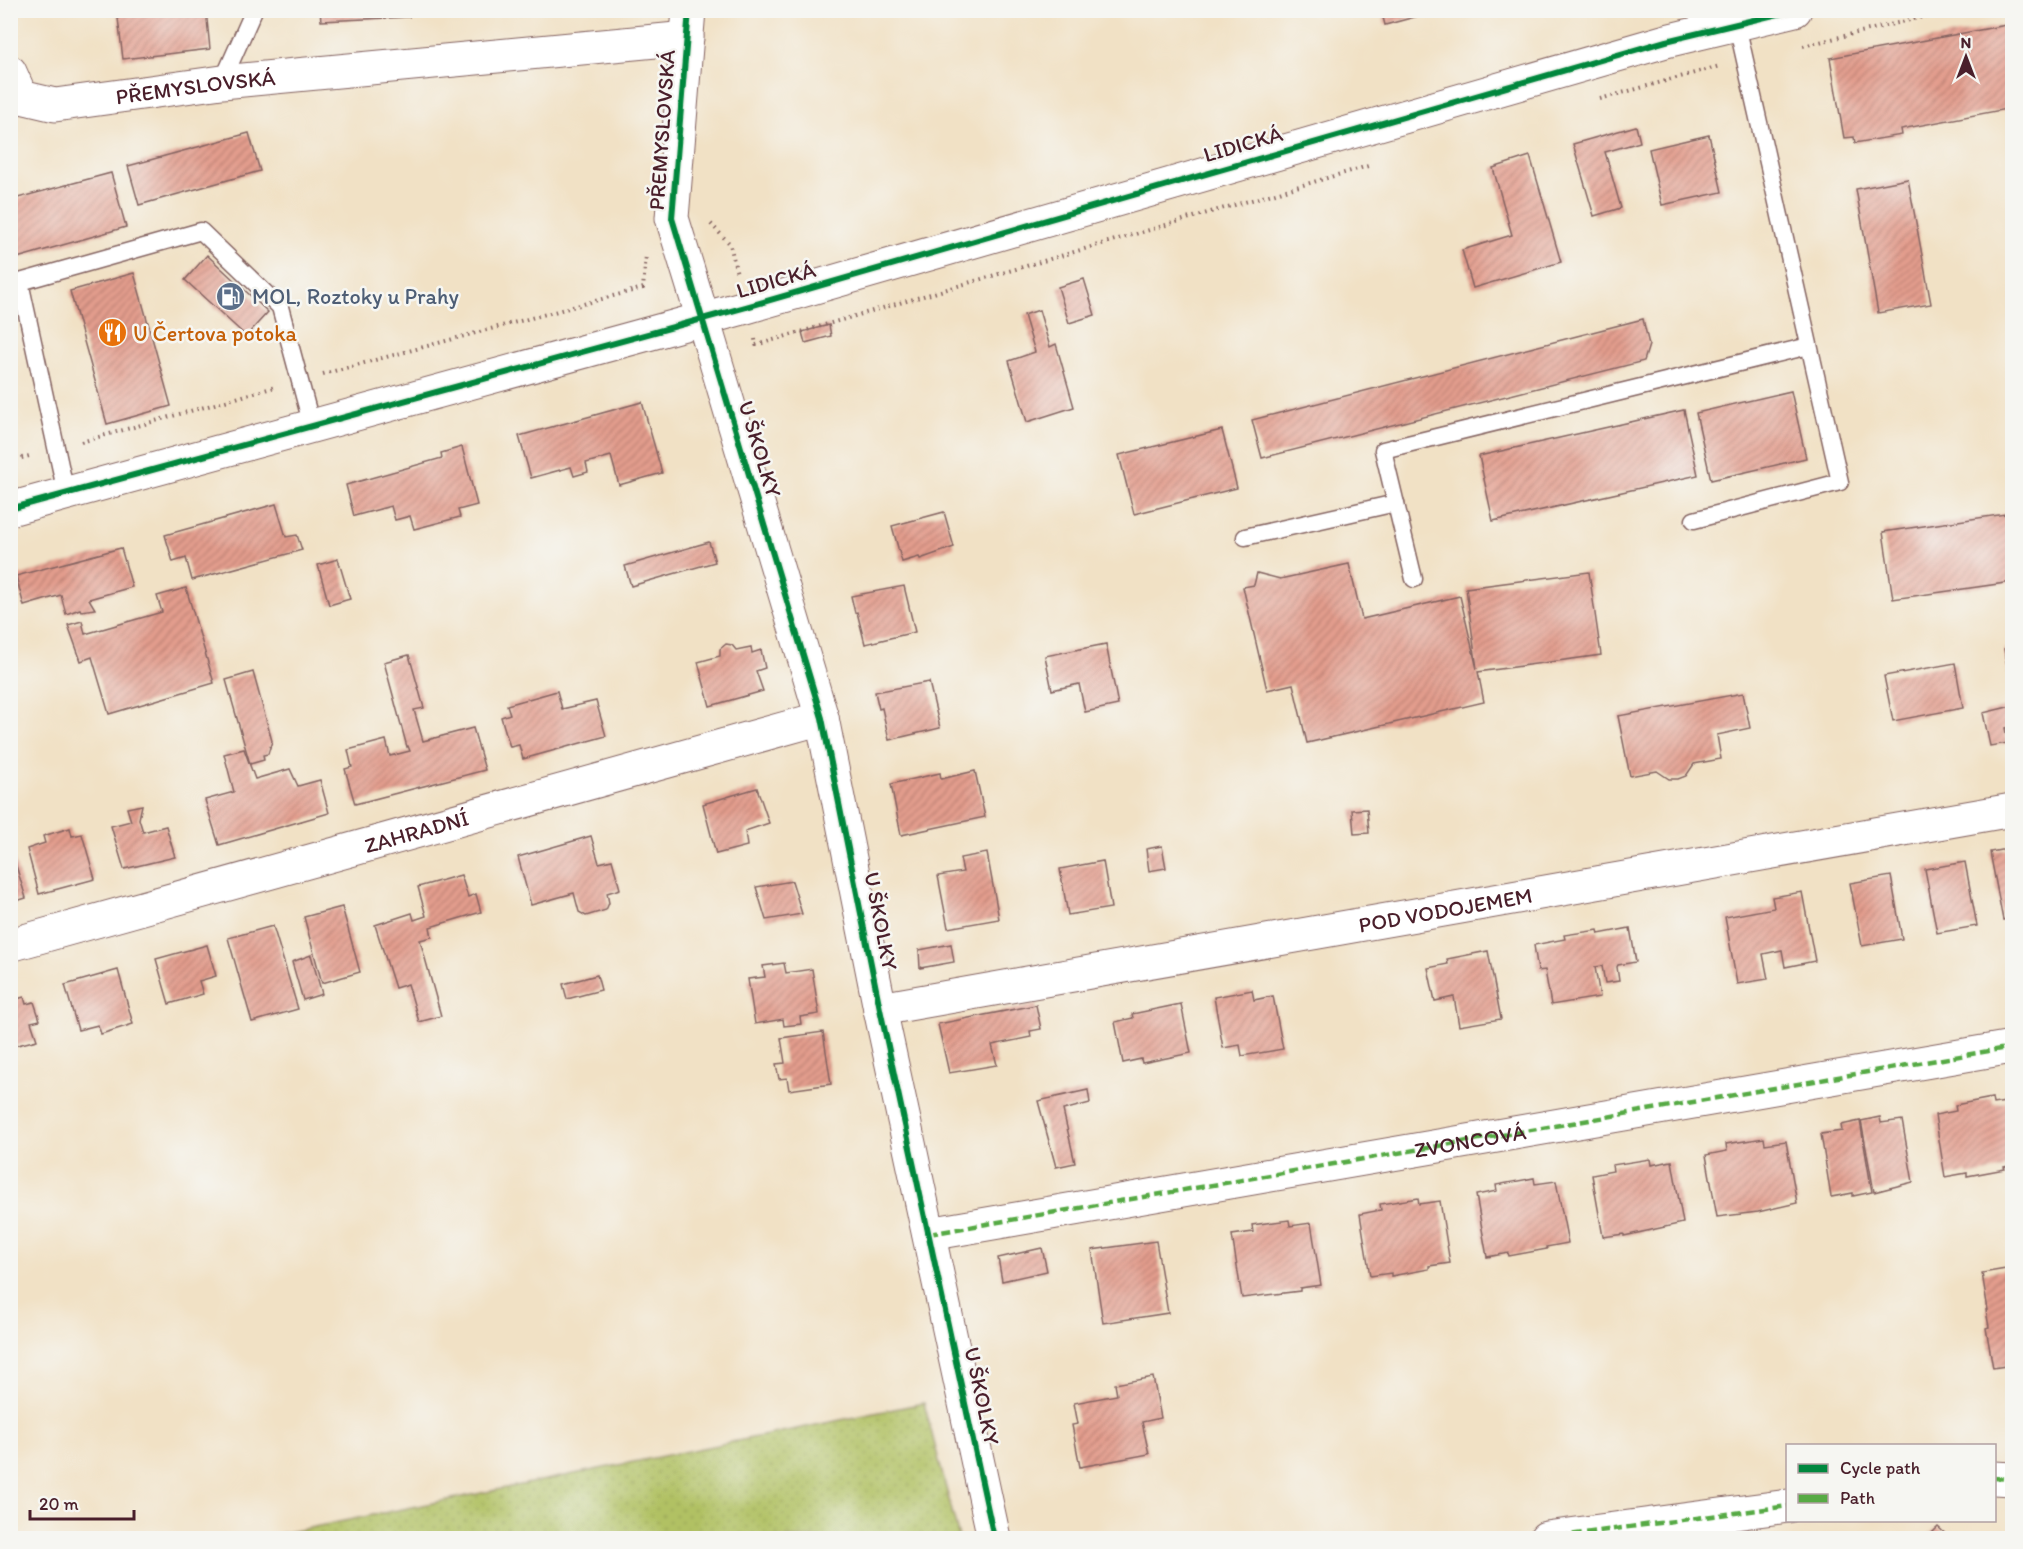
<svg xmlns="http://www.w3.org/2000/svg" width="2023" height="1549" font-family="Itim,sans-serif">
<style>
.grass{fill:url(#grass-dots);stroke:#7e7048;stroke-width:1.5}
.building{fill:url(#building-hatch)}
.lines{fill:none;stroke-linecap:round;stroke-linejoin:round}
.lane-casing{stroke:#846361;stroke-width:19}
.street-casing{stroke:#846361;stroke-width:35}
.secondary-casing{stroke:#846361;stroke-width:35}
.path{stroke:#846361;stroke-width:4;stroke-dasharray:1.5 4.5;stroke-linecap:butt}
.lane{stroke:#fff;stroke-width:16}
.street{stroke:#fff;stroke-width:33}
.secondary{stroke:#fff;stroke-width:33}
.quiet{stroke:#57aa44;stroke-width:4.5;stroke-dasharray:9 4.5;stroke-linecap:butt}
.cycleway-casing{stroke:#f6f6f2;stroke-width:10}
.cycleway{stroke:#00873e;stroke-width:6}
.labels{text-anchor:middle;dominant-baseline:central;stroke-width:5;stroke-linejoin:round;paint-order:stroke}
.street-label{font-size:22px;fill:#4a1f2b;stroke:#f6f6f2}
.service-label{font-size:22px;fill:#4e5e75;stroke:#f6f6f2;text-anchor:start}
.food-label{font-size:22px;fill:#c56008;stroke:#f6f6f2;text-anchor:start}
</style>
<defs>
<pattern id="grass-dots" width="8" height="8" patternUnits="userSpaceOnUse" patternTransform="scale(1.5)"><rect width="8" height="8" fill="#b1c164"/><path d="M2 2h.1M6 6h.1" fill="none" stroke="#9aa557" stroke-width="1.8" stroke-linecap="round"/></pattern>
<pattern id="building-hatch" width="6" height="6" patternUnits="userSpaceOnUse" patternTransform="scale(1.5)"><rect width="6" height="6" fill="#e39d8d"/><path d="M-1 1l2-2M0 6l6-6M5 7l2-2" fill="none" stroke="#ba7f73"/></pattern>
</defs>
<rect width="100%" height="100%" fill="#f6f6f2"/>
<filter id="ink" filterUnits="userSpaceOnUse"><feTurbulence type="fractalNoise" baseFrequency=".0167" numOctaves="2"/><feDisplacementMap in="SourceGraphic" scale="12" xChannelSelector="R" yChannelSelector="G"/><feConvolveMatrix kernelMatrix="1 2 1 2 8 2 1 2 1" color-interpolation-filters="sRGB"/></filter>
<filter id="wash" filterUnits="userSpaceOnUse"><feTurbulence type="fractalNoise" baseFrequency=".008" numOctaves="4" result="noise"/><feDisplacementMap in="SourceGraphic" scale="24" xChannelSelector="R" yChannelSelector="G"/><feGaussianBlur stdDeviation="1.35" result="paint"/><feColorMatrix in="noise" values="0 0 0 0 0 0 0 0 0 0 0 0 0 0 0 0 0 1.4 0 .05"/><feComposite in="paint" operator="in"/></filter>
<g filter="url(#wash)">
<rect width="100%" height="100%" fill="#f1e1c5"/>
<polygon class="grass" points="924,1403 959,1538 260,1538"/>
<g id="blocks">
<g class="building">
<polygon points="117,10 206,10 210,49 123,59"/>
<polygon points="320,10 409,10 409,17 321,21"/>
<polygon points="1381,10 1437,10 1437,11 1385,25"/>
<polygon points="2012,24 2012,108 1901,129 1902,135 1855,143 1854,137 1844,138 1830,58"/>
<polygon points="1636,126 1640,142 1605,152 1621,208 1594,216 1573,144"/>
<polygon points="249,133 260,171 139,205 128,166"/>
<polygon points="1709,135 1722,192 1662,205 1649,149"/>
<polygon points="1530,156 1561,262 1473,288 1462,250 1512,235 1493,168"/>
<polygon points="111,173 126,227 10,260 10,200"/>
<polygon points="1908,179 1931,304 1878,313 1856,189"/>
<polygon points="207,255 268,312 246,336 185,280"/>
<polygon points="134,273 171,406 107,424 70,291"/>
<polygon points="1084,279 1095,315 1069,323 1058,287"/>
<polygon points="1039,310 1050,347 1056,344 1074,407 1027,422 1009,361 1035,352 1024,315"/>
<polygon points="1643,319 1649,345 1644,361 1262,458 1252,420"/>
<polygon points="829,325 831,336 805,343 802,332"/>
<polygon points="1791,391 1806,458 1711,480 1696,413"/>
<polygon points="642,402 662,473 619,485 611,456 586,463 588,472 574,476 571,467 531,478 519,436"/>
<polygon points="1684,410 1698,475 1493,521 1479,456"/>
<polygon points="1222,430 1237,488 1134,514 1119,455"/>
<polygon points="462,447 477,505 458,510 460,517 414,529 410,516 395,520 391,506 354,516 346,485 442,458 441,453"/>
<polygon points="276,504 286,537 297,535 302,550 192,580 186,558 173,562 165,535"/>
<polygon points="944,512 954,547 920,559 919,557 902,562 892,526"/>
<polygon points="2012,513 2012,582 1893,599 1883,532"/>
<polygon points="709,542 715,562 631,586 625,566"/>
<polygon points="121,548 132,587 89,599 95,609 81,611 80,609 66,614 61,595 24,606 16,576"/>
<polygon points="338,559 350,599 329,605 318,565"/>
<polygon points="1349,564 1362,619 1460,596 1477,669 1466,588 1589,572 1601,655 1478,672 1484,702 1307,743 1293,684 1267,690 1243,587 1254,585 1257,573 1280,579"/>
<polygon points="904,586 915,632 865,644 857,612 855,613 851,596"/>
<polygon points="186,588 214,683 109,714 92,657 81,661 68,625 82,621 85,634 162,612 157,596"/>
<polygon points="726,644 732,645 736,650 751,647 752,653 761,650 765,668 756,671 763,691 710,706 698,662 720,656 720,649"/>
<polygon points="1106,644 1118,705 1085,712 1079,684 1052,690 1045,656"/>
<polygon points="2012,648 2012,688 2011,688 2004,649"/>
<polygon points="409,655 424,708 414,710 423,741 473,728 485,770 355,804 345,769 352,767 348,750 386,740 390,756 410,751 408,746 407,747 384,662"/>
<polygon points="1955,663 1963,708 1893,721 1884,676"/>
<polygon points="253,672 272,741 268,754 263,755 264,760 250,764 226,680"/>
<polygon points="929,682 940,728 889,740 882,708 879,709 875,692"/>
<polygon points="557,691 562,709 596,701 606,736 523,759 519,745 510,747 501,717 510,714 507,705"/>
<polygon points="1743,693 1750,728 1717,735 1721,759 1694,764 1686,776 1678,779 1669,779 1657,771 1630,776 1618,716"/>
<polygon points="2012,706 2012,727 2005,728 2008,743 1990,746 1983,713"/>
<polygon points="244,749 255,779 290,769 298,786 320,780 329,813 219,845 205,800 234,792 224,754"/>
<polygon points="975,771 985,817 901,835 891,784 940,773 941,779"/>
<polygon points="757,788 769,823 745,831 747,846 716,854 703,804"/>
<polygon points="142,805 139,819 143,832 166,826 175,857 124,869 111,826 131,821 127,808"/>
<polygon points="1367,809 1369,833 1354,834 1352,810"/>
<polygon points="70,828 72,836 82,834 95,879 39,894 27,849 45,843 43,836"/>
<polygon points="591,836 599,863 612,860 620,889 607,893 609,903 606,910 586,916 579,912 574,893 531,905 518,857"/>
<polygon points="10,846 26,898 10,903"/>
<polygon points="1162,846 1166,868 1149,871 1146,849"/>
<polygon points="2012,848 2012,918 2003,920 1990,852"/>
<polygon points="987,853 999,919 948,928 938,876 963,872 960,858"/>
<polygon points="1103,861 1111,908 1068,915 1060,869"/>
<polygon points="1965,862 1977,926 1937,933 1925,869"/>
<polygon points="461,875 468,897 476,894 481,912 430,927 432,937 420,940 441,1016 419,1022 408,984 395,988 375,925 412,913 414,920 426,916 418,887"/>
<polygon points="1891,876 1902,939 1862,946 1850,883"/>
<polygon points="792,881 802,914 766,920 756,887"/>
<polygon points="1802,892 1815,961 1785,967 1782,950 1763,954 1768,979 1737,984 1725,917 1774,908 1772,897"/>
<polygon points="342,907 360,972 322,983 304,917"/>
<polygon points="273,926 298,1009 252,1022 228,938"/>
<polygon points="1630,928 1636,962 1618,965 1617,967 1619,981 1605,983 1602,966 1595,967 1600,997 1551,1005 1545,970 1538,971 1534,945 1565,939 1564,935 1598,930 1599,934"/>
<polygon points="951,944 954,962 920,968 919,950"/>
<polygon points="207,945 216,976 199,981 203,994 169,1004 156,959"/>
<polygon points="1488,951 1501,1019 1459,1026 1454,997 1435,1001 1428,968 1448,964 1447,959"/>
<polygon points="311,955 322,994 303,1000 292,962"/>
<polygon points="784,963 786,973 812,969 819,1014 800,1017 801,1024 784,1026 783,1019 755,1024 748,979 765,977 763,966"/>
<polygon points="118,970 133,1024 101,1034 98,1025 78,1030 65,985"/>
<polygon points="597,975 601,990 567,999 563,984"/>
<polygon points="1252,990 1254,1000 1273,996 1283,1049 1242,1056 1240,1045 1223,1048 1214,997"/>
<polygon points="24,997 26,1004 34,1002 40,1020 31,1022 37,1040 10,1047 10,1001"/>
<polygon points="1181,1004 1191,1053 1142,1063 1141,1059 1123,1063 1115,1022 1133,1018 1132,1014"/>
<polygon points="1036,1005 1041,1029 1030,1031 1031,1037 992,1045 997,1065 949,1073 938,1024"/>
<polygon points="823,1032 831,1084 789,1090 787,1078 779,1079 776,1064 785,1063 781,1038"/>
<polygon points="1088,1090 1090,1103 1063,1110 1075,1163 1056,1167 1038,1101"/>
<polygon points="1992,1098 1993,1104 2012,1101 2012,1165 2004,1167 2005,1169 1967,1176 1967,1173 1945,1177 1935,1115 1956,1111 1955,1105"/>
<polygon points="1880,1117 1881,1123 1902,1120 1913,1182 1874,1192 1861,1121"/>
<polygon points="1860,1121 1872,1192 1853,1196 1853,1193 1831,1197 1821,1134 1842,1131 1841,1125"/>
<polygon points="1764,1138 1765,1144 1786,1141 1797,1203 1758,1212 1717,1217 1706,1155 1727,1151 1726,1144"/>
<polygon points="1650,1159 1651,1165 1672,1161 1683,1223 1624,1236 1624,1234 1603,1237 1592,1175 1613,1171 1612,1165"/>
<polygon points="1534,1178 1535,1184 1556,1181 1568,1243 1546,1247 1547,1249 1509,1256 1508,1253 1487,1257 1476,1195 1497,1191 1496,1185"/>
<polygon points="1418,1198 1419,1204 1440,1201 1450,1263 1429,1266 1429,1269 1391,1276 1391,1273 1370,1276 1360,1214 1381,1210 1380,1204"/>
<polygon points="1289,1220 1290,1226 1311,1223 1321,1285 1300,1288 1300,1291 1242,1298 1232,1235 1253,1232 1252,1225"/>
<polygon points="1156,1241 1168,1313 1103,1323 1092,1250"/>
<polygon points="1042,1248 1047,1271 1002,1281 998,1258"/>
<polygon points="2012,1268 2012,1365 1993,1368 1986,1328 1989,1327 1986,1310 1988,1310 1982,1273"/>
<polygon points="1153,1377 1161,1418 1142,1422 1149,1454 1080,1467 1072,1425 1078,1424 1074,1403 1117,1395 1115,1384"/>
<polygon points="1938,1527 1950,1538 1927,1538"/>
</g>
</g>
</g>
<g filter="url(#ink)">
<use href="#blocks" fill-opacity="0" stroke="#846361" stroke-width="1.5"/>
<g class="lines">
<defs>
<g id="lane">
<polyline points="222,82 254,10"/>
<polyline points="66,493 20,282 201,231 280,307 312,426"/>
<polyline points="1694,520 1840,482 1737,25"/>
<polyline points="1245,537 1396,503"/>
<polyline points="1414,579 1383,450 1809,346"/>
</g>
<g id="street">
<path id="s1" d="M10 72 21 97 55 105 222 82 687 38"/>
<polyline points="703,319 822,718 880,1009 994,1538"/>
<path id="s2" d="M10 945 822 718"/>
<path id="s3" d="M880 1009 2012 810"/>
<path id="s4" d="M929 1234 2012 1047"/>
<polyline points="1994,1478 2012,1479"/>
<polyline points="1546,1538 1788,1506"/>
</g>
<g id="secondary">
<polyline points="689,10 672,218 703,319"/>
<polyline points="10,509 746,307 1666,41 1795,10"/>
</g>
</defs>
<use href="#lane" class="lane-casing"/>
<use href="#street" class="street-casing"/>
<use href="#secondary" class="secondary-casing"/>
<g class="path">
<polyline points="1803,46 1951,10"/>
<polyline points="1600,99 1720,66"/>
<polyline points="711,224 730,244 737,274"/>
<polyline points="755,339 756,345 1368,166"/>
<polyline points="323,374 643,288 646,255"/>
<polyline points="81,442 275,387"/>
<polyline points="10,461 33,455"/>
</g>
<use href="#lane" class="lane"/>
<use href="#street" class="street"/>
<use href="#secondary" class="secondary"/>
<g class="quiet">
<polyline points="929,1234 2012,1047"/>
<polyline points="1994,1478 2012,1479"/>
<polyline points="1546,1538 1788,1506"/>
</g>
<defs>
<g id="cycleway">
<polyline points="689,10 672,218 822,718 880,1009 994,1538"/>
<polyline points="10,509 746,307 1666,41 1795,10"/>
</g>
</defs>
<use href="#cycleway" class="cycleway-casing"/>
<use href="#cycleway" class="cycleway"/>
</g>
</g>
<defs>
<symbol id="fuel-disc" viewBox="-11 -11 22 22"><circle r="9.5" fill="#5c6f8a" stroke="#f6f6f2"/><path d="M-5.5-6h7V0h2V4h1.3V-2.5L3-4.5l.8-.8L6-3V5H2.5V1h-1V6h-7ZM-4.2-4.7v3.2H.2V-4.7Z" fill="#fff"/></symbol>
<symbol id="restaurant-disc" viewBox="-11 -11 22 22"><circle r="9.5" fill="#e8710a" stroke="#f6f6f2"/><path d="M-5-6h1v4h1v-4h1v4h1v-4h1v5L-1.5 .5V6h-2V.5L-5-1ZM5-6V6H3V1.5H1.5Q1.5-4 5-6Z" fill="#fff"/></symbol>
</defs>
<g fill-rule="evenodd">
<use href="#fuel-disc" x="214" y="280" width="33" height="33"/>
<use href="#restaurant-disc" x="96" y="316" width="33" height="33"/>
</g>
<g class="labels">
<g class="street-label">
<text stroke="none"><textPath href="#s1" startOffset="204">PŘEMYSLOVSKÁ</textPath></text>
<text transform="translate(662 130) rotate(-86)">PŘEMYSLOVSKÁ</text>
<text transform="translate(1243 144) rotate(-16)">LIDICKÁ</text>
<text transform="translate(776 280) rotate(-16)">LIDICKÁ</text>
<text transform="translate(760 449) rotate(73)">U ŠKOLKY</text>
<text stroke="none"><textPath href="#s2" startOffset="422">ZAHRADNÍ</textPath></text>
<text stroke="none"><textPath href="#s3" startOffset="574">POD VODOJEMEM</textPath></text>
<text transform="translate(881 921) rotate(79)">U ŠKOLKY</text>
<text stroke="none"><textPath href="#s4" startOffset="549">ZVONCOVÁ</textPath></text>
<text transform="translate(982 1396) rotate(78)">U ŠKOLKY</text>
</g>
<g class="service-label">
<text x="252" y="296">MOL, Roztoky u Prahy</text>
</g>
<g class="food-label">
<text x="133" y="333">U Čertova potoka</text>
</g>
</g>
<rect width="2023" height="1549" fill="none" stroke="#f6f6f2" stroke-width="36"/>
<rect x="1786" y="1444" width="210" height="78" fill="#f6f6f2" stroke="#b1a0a2" stroke-width="1.5"/>
<rect x="1798" y="1464" width="30" height="9" fill="#00873e" stroke="#b1a0a2" stroke-width="1.5"/>
<text x="1840" y="1474" font-size="18" fill="#4a1f2b">Cycle path</text>
<rect x="1798" y="1494" width="30" height="9" fill="#57aa44" stroke="#b1a0a2" stroke-width="1.5"/>
<text x="1840" y="1504" font-size="18" fill="#4a1f2b">Path</text>
<g transform="translate(1966 57)" stroke="#f6f6f2" stroke-width="4.5" paint-order="stroke">
<path d="M0-4.5L10 22L0 15L-10 22Z" fill="#4a1f2b"/>
<text y="-9" font-size="16" font-weight="bold" text-anchor="middle" fill="#4a1f2b">N</text>
</g>
<path d="M30 1510v9h104v-9" fill="none" stroke="#4a1f2b" stroke-width="3"/>
<text x="39" y="1510" font-size="18" fill="#4a1f2b" stroke="#f6f6f2" stroke-width="4.5" paint-order="stroke">20 m</text>
</svg>
